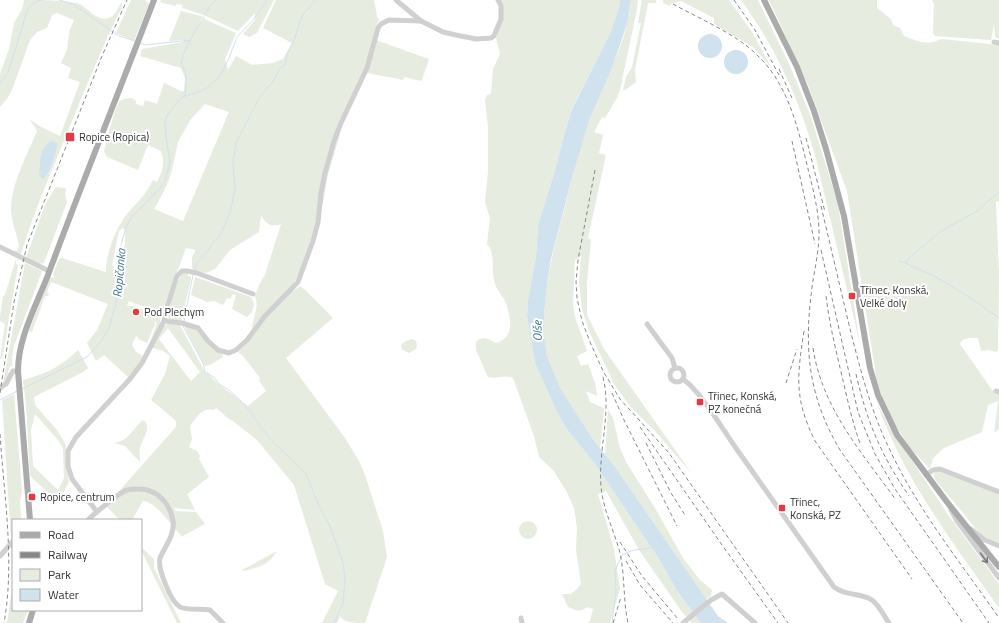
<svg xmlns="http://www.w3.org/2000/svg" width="999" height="623" font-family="'Titillium Web',sans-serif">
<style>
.green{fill:#e6ecdf;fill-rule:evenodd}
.water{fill:#cfe2ee}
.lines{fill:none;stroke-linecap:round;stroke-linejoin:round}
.stream{stroke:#cfe2ee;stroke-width:1}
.minor{stroke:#d0d0d0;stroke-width:5}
.major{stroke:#ababab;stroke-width:6}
.rail{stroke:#888;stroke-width:1;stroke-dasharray:4 3;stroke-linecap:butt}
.oneway{stroke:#7a7a7a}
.poi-dot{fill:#e63946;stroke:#fff;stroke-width:1.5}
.labels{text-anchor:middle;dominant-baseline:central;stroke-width:4;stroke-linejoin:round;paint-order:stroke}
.poi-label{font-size:11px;fill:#333;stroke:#fff;text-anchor:start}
.water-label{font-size:12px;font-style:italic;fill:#3f7597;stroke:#fff}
</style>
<rect width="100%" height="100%" fill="#fff"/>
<g class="green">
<path d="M24 0C41 0 64 0 80 4 88 9 98 22 109 18 116 16 118 6 122 2V7C100 51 82 97 63 143 48 180 32 217 21 254L18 255 13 251H17L19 246C17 235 12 223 11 212 10 186 27 155 37 131L35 127 29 119 41 127 60 136 80 82 68 78 71 68 61 63 67 50 69 32 74 20 57 13 52 15 47 28 37 32 30 40 12 90 7 99 0 107V74L9 49 14 23 22 9Z"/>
<polygon points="131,0 145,0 149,4 134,41 116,33"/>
<polygon points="161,0 274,0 257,33 249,37 243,34 255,20 255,13 238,31 204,15 182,8 183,5 177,4 175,6 160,2"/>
<path d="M276 0H374L377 16 379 20 376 26 366 65 336 132 340 134 328 174 323 203 316 212 317 213C313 235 304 271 290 288L293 291 300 286 304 289 333 318 286 358 345 438 359 461 365 475 383 531 387 557 365 623C357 623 344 623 340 616L337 623H322L338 591 325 584 294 485 257 440 233 421 224 416 225 415 216 408 213 410C202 407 196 418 190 426L192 439 189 447 197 451 200 456 199 459 209 477 187 494 195 510 174 508 176 511 196 512 205 524 181 537V535C171 526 157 502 143 501L132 520H120L107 507 120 497V490L176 427V422L175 420 151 400 165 374 170 356 163 351 152 348 164 326C169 322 174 323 180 325L206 374 207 372 217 383 248 406 266 391 259 380 260 378 243 356 238 352 246 344 259 320 252 329C252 318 260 308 255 296L260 283 265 275 281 224C271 228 265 223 261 215L259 232 230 250 215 269 206 273 192 269V257L196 250 186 248 161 314 129 301 127 306H133L157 315 160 319V323L149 346 157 322H154L155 324 147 343 138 339V337L136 336 132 345 136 352 143 356 136 368 128 377 104 355 96 361 87 343 97 330 108 304 51 282 47 292 49 294 48 296H45L32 332 29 331 50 277 54 278V276L53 274 59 259 62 258 106 272C106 253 115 230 127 214 132 208 138 202 143 196 147 191 150 185 153 180L157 182C163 171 165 162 161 151L148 145 138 170 107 157 104 151C108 139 113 110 120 101 122 99 128 98 132 98L136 101V104L143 106 145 100 157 104 164 83 181 91H184L185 78 181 68 140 56 142 49 183 42 184 40 169 41 181 11 201 16 203 17 200 21 202 22 204 18 206 20 236 33 225 59 228 70 236 56 252 65 273 63 283 59 292 43 263 28ZM205 104 229 112 183 221 154 209 165 189 171 174 178 142 191 119ZM123 228 125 230V243L122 258 123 264 120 265 119 269 115 268 112 265 119 231ZM168 328 200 372 191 381 159 339Z"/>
<path d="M500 0H620V4L611 31 572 108 567 125 553 177 538 225 536 256 528 300 527 316 535 363 557 412 566 428 595 464 659 559 677 591 701 623H692L682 612 639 550 606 491 598 494 614 549 620 589 610 623H587L590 621 593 609 587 607C580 613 576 610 568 607L562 594H571L577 589 581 584 576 550 577 528 574 508 567 492 553 470 539 457 534 436 513 378C504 374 497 379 488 377L476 350V342C481 336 489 338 495 343 516 340 511 314 504 299 500 293 495 287 494 280 491 267 496 254 487 244L490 218 485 202 488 171V127L485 100 487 95 491 94 493 69 500 54 496 39 502 20Z"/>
<path d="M631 0H638L637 9 620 90 617 98 605 118 602 117 594 132 603 135 599 153 606 155 588 238 591 240 587 282V315L604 349 692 474 655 431 629 405 614 384 608 371 589 331 582 309 579 282 581 256 575 260 573 305 575 317 587 351 577 356 581 366 588 364 595 383 597 396 586 391 590 402 604 408 600 449C580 425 556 388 547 358 544 348 544 335 544 325 544 283 555 244 566 203 573 175 579 146 589 119 602 86 620 55 628 21 630 14 630 7 631 0Z"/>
<polygon points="642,0 656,0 656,3 648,3 635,70 636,82 625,90 623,90 626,77 632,67 641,23 638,23"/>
<polygon points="663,0 729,0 752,32 771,67 753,47 714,24 714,18 681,1 672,3 670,6 663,3"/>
<path d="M741 0H758L790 66 811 117 838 204 860 344 815 155C798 97 777 50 741 0Z"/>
<path d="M769 0H877V8L891 19 893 25 900 28 904 36C917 41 928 46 941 39L999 45V201L996 202 999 272 998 350 996 352 990 350 981 351 978 338H969L962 340 960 344 992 390 999 394V429L994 433 998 401 988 405 982 432 944 448 933 458 930 469 910 448 890 417 877 382 847 191 808 85Z"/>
<polygon points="932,0 999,0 999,39 995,37 994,24 991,40 935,36 933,33 934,4"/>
<polygon points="376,40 429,59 422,80 421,81 404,77 403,80 367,73"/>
<polygon points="56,187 65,188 66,189 65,194 67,202 44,263 39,264 26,258 45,205"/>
<polygon points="16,259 16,264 18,265 2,359 0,359 5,324 0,321 0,317 3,296 5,295"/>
<polygon points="25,263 42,271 14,346 12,357 12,366 10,366 8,372 10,374 3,383"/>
<polygon points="188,273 188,276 191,276 191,280 181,321 169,319 167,316 176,285 182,274"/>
<polygon points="195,277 251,297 254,304 252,312 247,317 232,309 236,295 233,294 230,299 227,298 223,305 214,301 207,302 191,295"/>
<polygon points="185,326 195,329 212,347 223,355 223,357 210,365 205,366 187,332"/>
<path d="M412 339 416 341 417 345 416 349 409 353 402 350 401 346C403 342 407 340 412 339Z"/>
<path d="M78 350 88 368 83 372 34 397 35 405 57 430 66 445 67 470 69 481 59 502 32 478 30 475 26 405 23 380C48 373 60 367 78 350ZM35 414 59 441 63 449 64 478 58 490 33 466 31 430Z"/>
<polygon points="14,394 22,492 20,501 21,520 13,520 13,536 11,539 2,400"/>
<path d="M877 403 890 428 949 516 999 584V608C953 543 904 479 877 403Z"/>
<polygon points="608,410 613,418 620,448 626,462 655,508 683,558 700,580 712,590 711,596 706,599 615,467 605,455"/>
<path d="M143 420C153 427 142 439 140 448 139 452 140 457 140 462L125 446 114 443C129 441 133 428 143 420Z"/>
<path d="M937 471H940L999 493V543C978 538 968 517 954 502 947 494 941 487 934 478V472Z"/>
<circle cx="528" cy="530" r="9"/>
<polygon points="13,545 13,610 28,610 23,623 7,623 12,588 11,546"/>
<polygon points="141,547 154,559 154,568 181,623 177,623 141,550"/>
<path d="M277 551C269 565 258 568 243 571L242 570Z"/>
</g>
<g class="water">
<polygon points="620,0 631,0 628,21 613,65 589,120 573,174 551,259 547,284 544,315 544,335 547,357 560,388 591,437 615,467 718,616 728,623 701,623 677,591 659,559 595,464 566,428 557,412 535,363 527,316 528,300 536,256 538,225 553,177 567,125 572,109 611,31 620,4"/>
<circle cx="710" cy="46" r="12"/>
<circle cx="736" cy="62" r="12"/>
<path d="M51 141 57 143C58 150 49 176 43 179L39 175C42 159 36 153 51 141Z"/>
</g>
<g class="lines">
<g class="stream">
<polyline points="59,0 73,4 119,36 135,41"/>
<polyline points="205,15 210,6 216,0"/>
<polyline points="140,43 145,45 191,40"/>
<polyline points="0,84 8,73 28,8 37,1 43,0"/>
<path d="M185 96C186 84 189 74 181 64 182 53 197 27 204 17"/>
<polyline points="899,261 905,263 909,258 940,232 977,211 999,192"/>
<path d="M906 263C915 269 924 271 934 276 956 288 978 303 999 318"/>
<polyline points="195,269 195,266 222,232 231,209 235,188 233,162 236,143 259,98 276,77 279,69 285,65 287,54 294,41 301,18 315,0"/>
<polyline points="184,321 193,275"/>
<polyline points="183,326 203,363 205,372 214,377 219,384 229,390 244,404 271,440 306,474 319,506 330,526 343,562 345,580 343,603 334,623"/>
<polyline points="22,389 87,357 102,340 109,328 116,303 118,256 126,227 131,218 164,184 167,174 170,162 166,137 165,122 167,115 182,97 199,92 207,88 220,76 229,58 237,37 253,20 267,0"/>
<polyline points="0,400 17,391"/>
<polyline points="612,623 616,592 615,570 623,554 634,550 651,548"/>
</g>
<g class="minor">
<polyline points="396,0 421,21"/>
<polyline points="994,42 999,43"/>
<polyline points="0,247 49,271"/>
<polyline points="164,321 182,323 198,328 208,341 218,350 229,353 236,350 247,340 265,316 298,282 313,241 318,222 321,193 325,173 334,141 341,123 367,68 378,28 381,24 389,20 421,21 443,32 456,35 476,39 491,38 494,36 501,19 501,6 498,0"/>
<polyline points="647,324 672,358 675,368"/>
<circle cx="677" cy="375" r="7"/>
<path d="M683 379C702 393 723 430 738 451 770 497 802 542 834 587 847 597 860 592 872 600 879 605 884 616 889 623"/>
<polyline points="0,388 6,384 13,371 18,371"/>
<polyline points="996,391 999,392"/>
<polyline points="926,475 933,470 940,469 999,492"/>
<polyline points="951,510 957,521 999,578"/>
<polyline points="97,512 72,479 68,466 68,451 76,437 130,379 142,363 164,321 165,313 177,276 182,271 187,271 197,273 253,294"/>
<path d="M88 520C94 514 120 492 127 490 130 489 135 489 139 489 157 489 170 503 173 521 175 535 165 546 160 558 157 568 171 602 180 607 189 611 201 608 210 610L223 623"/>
<polyline points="971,529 985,540 999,546"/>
<polyline points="0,556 13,541"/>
<polyline points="521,618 522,623"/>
<polyline points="683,623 711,600 722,594 755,623"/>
</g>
<g class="major">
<polyline points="764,0 797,67 814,111 826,149 844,216 870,368 878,395 897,435 947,502 999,567"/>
<path d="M30 520 18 371C18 338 36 306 48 275 82 183 119 92 154 0"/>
<polyline points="29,623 33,610"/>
</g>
<g class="rail">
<polyline points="734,0 755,30 779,75"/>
<path d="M673 4C698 18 736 34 756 54 789 84 799 132 809 173 814 193 819 213 819 233 819 254 813 275 811 296 804 354 810 399 840 450L963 623"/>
<polyline points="779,69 792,98"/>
<polyline points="806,138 825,212"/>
<polyline points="792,141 815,244"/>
<polyline points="595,170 578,260 576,282 577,298 582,321 590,342 603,371 620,399 669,453 788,623"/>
<path d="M821 206C831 248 841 291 851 333 861 372 871 411 889 448 917 509 961 563 999 618"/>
<polyline points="821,250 858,412 875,454 895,489 989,623"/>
<path d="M826 296C829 322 835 346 841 372 847 397 852 422 861 446"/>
<path d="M804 331C797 377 794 398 815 441L912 579"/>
<path d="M813 348C822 408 862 453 896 500"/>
<path d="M856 374C867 422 881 455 909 496"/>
<path d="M603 377C612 413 598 449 601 486 603 510 614 530 620 553 625 576 623 600 628 623"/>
<polyline points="786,383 797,349"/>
<polyline points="0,393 14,302 27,245 102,56 127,0"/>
<polyline points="612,393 624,420 677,526"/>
<polyline points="640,427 722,545 778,623"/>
<path d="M0 434C4 496 15 562 4 623"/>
<polyline points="646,443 671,493 685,515"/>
<polyline points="620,542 642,576 678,619"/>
<polyline points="626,561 640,585 673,623"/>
<polyline points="613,623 621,597"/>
</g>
</g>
<defs><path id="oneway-shaft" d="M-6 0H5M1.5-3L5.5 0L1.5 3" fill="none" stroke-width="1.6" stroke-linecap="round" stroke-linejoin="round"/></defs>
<use class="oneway" href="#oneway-shaft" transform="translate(984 558) rotate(54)"/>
<g class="poi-dot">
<rect x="65" y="132" width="10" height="10" rx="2"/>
<rect x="848" y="292" width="8" height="8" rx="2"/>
<circle cx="136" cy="312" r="4"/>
<rect x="696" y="398" width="8" height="8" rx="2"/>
<rect x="28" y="493" width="8" height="8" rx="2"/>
<rect x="778" y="504" width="8" height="8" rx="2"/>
</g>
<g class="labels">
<g class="poi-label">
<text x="79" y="137">Ropice (Ropica)</text>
<text x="860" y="290">Třinec, Konská,<tspan x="860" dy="13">Velké doly</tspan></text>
<text x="144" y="312">Pod Plechym</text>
<text x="708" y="396">Třinec, Konská,<tspan x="708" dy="13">PZ konečná</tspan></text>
<text x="40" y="497">Ropice, centrum</text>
<text x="790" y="502">Třinec,<tspan x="790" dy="13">Konská, PZ</tspan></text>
</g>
<g class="water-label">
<text transform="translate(119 273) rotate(-85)">Ropičanka</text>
<text transform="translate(537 331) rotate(-91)">Olše</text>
</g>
</g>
<rect x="12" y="519" width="130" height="92" fill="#ffffff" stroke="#adadad"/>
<rect x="20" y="532" width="20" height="6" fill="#ababab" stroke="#adadad"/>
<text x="48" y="539" font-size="12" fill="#333333">Road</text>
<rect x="20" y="552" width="20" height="6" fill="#888888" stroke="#adadad"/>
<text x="48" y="559" font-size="12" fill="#333333">Railway</text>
<rect x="20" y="569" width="20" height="12" fill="#e6ecdf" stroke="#adadad"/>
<text x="48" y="579" font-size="12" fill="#333333">Park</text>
<rect x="20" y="589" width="20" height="12" fill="#cfe2ee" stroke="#adadad"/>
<text x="48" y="599" font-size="12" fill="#333333">Water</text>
</svg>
